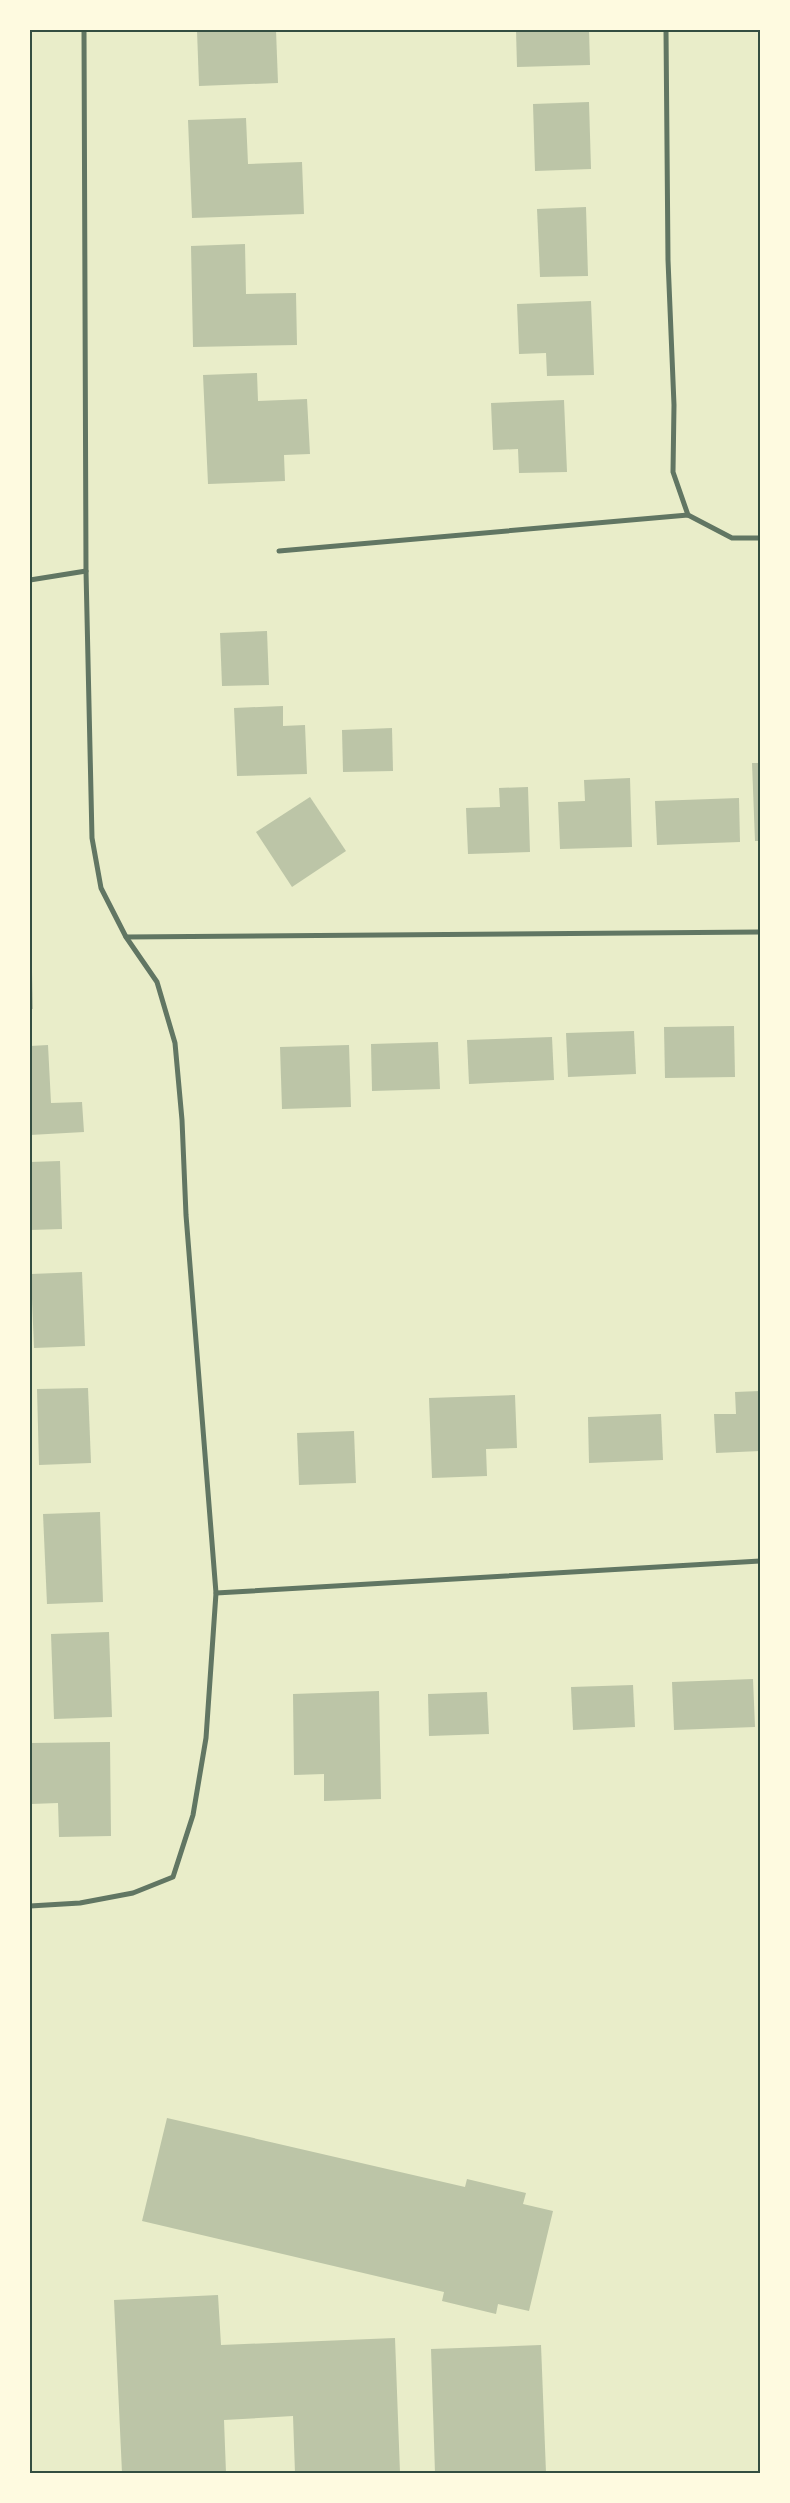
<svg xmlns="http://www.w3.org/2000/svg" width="790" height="2503" font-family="'PT Serif',serif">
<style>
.building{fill:#bcc5a7}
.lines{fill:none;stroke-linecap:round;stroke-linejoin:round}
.minor{stroke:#617663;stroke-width:5}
.neatline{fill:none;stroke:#344e41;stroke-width:2}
</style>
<rect width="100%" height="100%" fill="#e9edc9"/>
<g class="building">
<polygon points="197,30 276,30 278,83 199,86"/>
<polygon points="516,30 589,30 590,65 517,67"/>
<polygon points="589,102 591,169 535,171 533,104"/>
<polygon points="246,118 248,164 302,162 304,214 192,218 188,120"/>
<polygon points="586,207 588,276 540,277 537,209"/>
<polygon points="245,244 246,294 296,293 297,345 193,347 191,246"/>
<polygon points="591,301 594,375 547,376 546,353 519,354 517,304"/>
<polygon points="257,373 258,401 307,399 310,454 284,455 285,481 208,484 203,375"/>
<polygon points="564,400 567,472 519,473 518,449 493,450 491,403"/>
<polygon points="267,631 269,685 222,686 220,633"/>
<polygon points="283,706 283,726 305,725 307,774 237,776 234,708"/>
<polygon points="392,728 393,771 343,772 342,730"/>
<polygon points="752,763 760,763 760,841 755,841"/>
<polygon points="630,778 632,847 560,849 558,802 585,801 584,780"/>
<polygon points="528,787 530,852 468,854 466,808 500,807 499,788"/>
<polygon points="310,797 346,851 292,887 256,832"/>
<polygon points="739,798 740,842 657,845 655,801"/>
<polygon points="30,972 32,972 33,1009 30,1009"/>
<polygon points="734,1026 735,1077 665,1078 664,1027"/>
<polygon points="634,1031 636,1074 568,1077 566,1033"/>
<polygon points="552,1037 554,1080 469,1084 467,1040"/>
<polygon points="438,1042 440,1089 372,1091 371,1044"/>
<polygon points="48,1045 51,1103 82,1102 84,1132 30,1135 30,1046"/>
<polygon points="349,1045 351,1107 282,1109 280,1047"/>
<polygon points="60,1161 62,1229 30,1230 30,1162"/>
<polygon points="82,1272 85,1346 34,1348 31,1274"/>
<polygon points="88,1388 91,1463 39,1465 37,1389"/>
<polygon points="760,1391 760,1451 716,1453 714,1414 736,1414 735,1392"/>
<polygon points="515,1395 517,1448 486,1449 487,1476 432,1478 429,1398"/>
<polygon points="661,1414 663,1460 589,1463 588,1417"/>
<polygon points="354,1431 356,1483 299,1485 297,1433"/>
<polygon points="100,1512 103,1602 47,1604 43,1514"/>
<polygon points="109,1632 112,1717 54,1719 51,1634"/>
<polygon points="753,1679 755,1727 674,1730 672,1682"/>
<polygon points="633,1685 635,1727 573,1730 571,1687"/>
<polygon points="379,1691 381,1799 324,1801 324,1774 294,1775 293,1694"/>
<polygon points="487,1692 489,1734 429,1736 428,1694"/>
<polygon points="110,1742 111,1836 59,1837 58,1803 31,1804 30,1743"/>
<polygon points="167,2118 465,2187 467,2179 526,2193 523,2204 553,2211 529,2311 498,2304 496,2314 442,2301 444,2292 142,2221"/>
<polygon points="218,2295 221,2345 395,2338 400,2473 295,2473 293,2416 224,2420 226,2473 122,2473 114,2300"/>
<polygon points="541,2345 546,2473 435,2473 431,2349"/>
</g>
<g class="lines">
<g class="minor">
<polyline points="666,30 668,260 674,405 673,472 688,515"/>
<polyline points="279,551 688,515 732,538 760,538"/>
<polyline points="30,580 86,571"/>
<polyline points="126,937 760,932"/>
<polyline points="216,1593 760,1561"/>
<polyline points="30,1906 80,1903 133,1893 173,1877 193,1815 206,1738 216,1593 186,1215 182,1120 175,1043 157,982 126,937 101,888 92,838 86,571 84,30"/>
</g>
</g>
<rect width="790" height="2503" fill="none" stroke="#fefae0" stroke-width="62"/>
<rect x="31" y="31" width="728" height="2441" class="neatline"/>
</svg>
